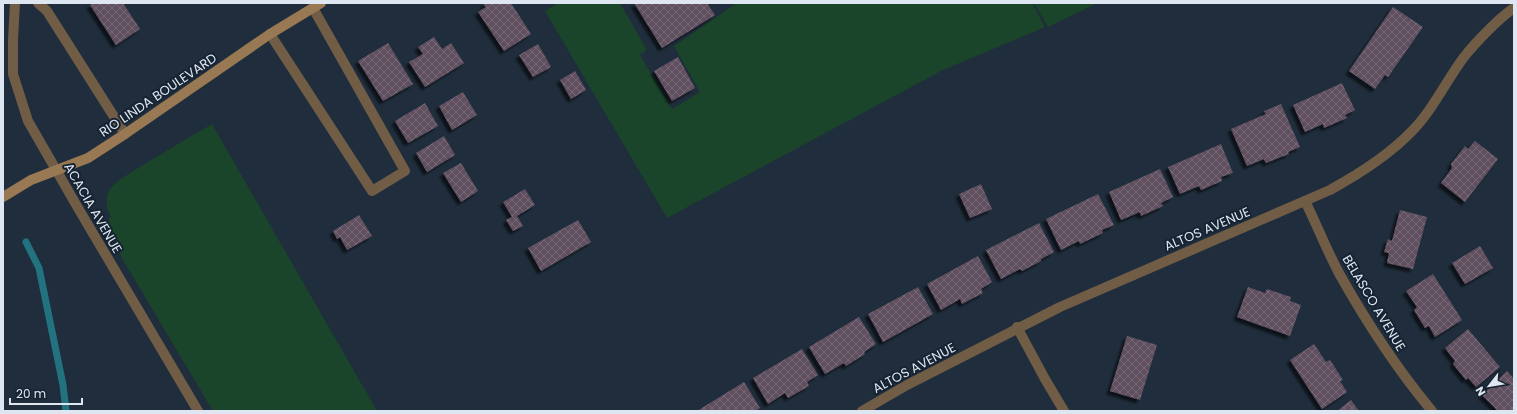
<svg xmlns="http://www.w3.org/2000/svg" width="1517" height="414" font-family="Poppins,sans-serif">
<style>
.grass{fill:#1a452b}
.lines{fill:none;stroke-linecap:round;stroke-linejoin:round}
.stream{stroke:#22737f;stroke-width:7}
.building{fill:url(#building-cross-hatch);filter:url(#shadow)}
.lane{stroke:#715d46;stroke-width:10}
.street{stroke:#715d46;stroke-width:10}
.secondary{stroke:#987953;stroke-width:10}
.labels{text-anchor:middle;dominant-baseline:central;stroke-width:4;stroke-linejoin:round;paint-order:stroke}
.street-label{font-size:13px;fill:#dee7f1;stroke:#162332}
</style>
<defs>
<pattern id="building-cross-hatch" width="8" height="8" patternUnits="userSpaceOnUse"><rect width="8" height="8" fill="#604f5e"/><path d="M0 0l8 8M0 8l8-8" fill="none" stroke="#766876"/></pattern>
<filter id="shadow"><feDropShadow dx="-3.5" dy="3.5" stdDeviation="1" flood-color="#0009"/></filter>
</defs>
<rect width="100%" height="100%" fill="#1f2d3c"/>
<g class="grass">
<polygon points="558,3 620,3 647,50 640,55 672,109 700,92 674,46 737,3 1032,3 1045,27 943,70 667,218 545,11"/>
<polygon points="1034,3 1098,3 1048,27"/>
<path d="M212 124 377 411H213L123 260 106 222 111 217C107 209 104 200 109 191 114 181 128 175 138 168 162 153 187 139 212 124Z"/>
</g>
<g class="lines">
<polyline class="stream" points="26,242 39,268 63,385 66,411"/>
</g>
<g class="building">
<polygon points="94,3 123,3 140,29 116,45 90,5"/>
<polygon points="483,3 511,3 531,34 504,51 478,12 486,7"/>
<polygon points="634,3 707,3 715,15 662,48"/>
<polygon points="1393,7 1423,27 1388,77 1385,75 1375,89 1349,71"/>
<polygon points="434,37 442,49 451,43 464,63 425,87 409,62 423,54 418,47"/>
<polygon points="388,43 413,84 383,101 358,61"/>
<polygon points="538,44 551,67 533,77 519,55"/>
<polygon points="678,57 695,88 672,101 654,71"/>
<polygon points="575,71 586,90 571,99 560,80"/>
<polygon points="1342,83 1355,110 1345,115 1347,118 1324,128 1323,124 1305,132 1293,105"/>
<polygon points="463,92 477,115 452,130 439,106"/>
<polygon points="425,103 438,126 408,143 395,121"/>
<polygon points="1281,104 1300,147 1288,152 1289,154 1266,163 1264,159 1247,166 1231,129 1266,114 1264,111"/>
<polygon points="444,136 455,155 427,172 416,153"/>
<polygon points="1475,141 1498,159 1465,202 1441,183 1452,168 1451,164 1465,146 1468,149"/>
<polygon points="1221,144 1233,173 1221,177 1222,181 1201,190 1199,186 1180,194 1168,167"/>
<polygon points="461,163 478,191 461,202 443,173"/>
<polygon points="1160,169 1173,197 1161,203 1163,206 1141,216 1140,212 1121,220 1109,192"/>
<polygon points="981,184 992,209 970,218 959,194"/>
<polygon points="525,189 535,205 517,216 523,226 513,231 506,220 512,217 503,202"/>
<polygon points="1098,194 1114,225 1102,230 1103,233 1080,244 1079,241 1061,250 1046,219"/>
<polygon points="1400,210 1427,217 1413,269 1387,263 1389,253 1384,252 1388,239 1392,241"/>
<polygon points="359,215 372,236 347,250 340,237 337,239 333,231"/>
<polygon points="578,220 591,242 541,271 528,248"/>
<polygon points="1039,223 1054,252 1041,259 1041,261 1022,271 1020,269 1001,279 986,250"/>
<polygon points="1480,246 1493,268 1465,284 1452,263"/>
<polygon points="978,256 992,282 981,289 983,293 962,304 960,299 941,310 927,284"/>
<polygon points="1433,274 1462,320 1435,337 1429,326 1425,328 1414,310 1417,307 1406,291"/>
<polygon points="918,287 933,314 883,342 868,314"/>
<polygon points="1248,287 1265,293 1267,289 1291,297 1290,301 1301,305 1290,336 1237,317"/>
<polygon points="859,317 876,344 864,352 865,354 846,366 844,363 825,374 809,347"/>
<polygon points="1468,329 1500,367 1476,387 1468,378 1466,380 1453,364 1455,361 1445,348"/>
<polygon points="1127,336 1157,345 1140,400 1110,391"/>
<polygon points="1314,344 1326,362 1330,360 1343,380 1340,381 1347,392 1322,409 1290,360"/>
<polygon points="802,349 818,375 807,382 809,386 788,398 785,393 768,404 753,378"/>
<polygon points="1507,371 1514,379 1514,411 1495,411 1497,410 1482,395"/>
<polygon points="744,382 760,408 755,411 697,411"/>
<polygon points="1351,400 1359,411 1337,411"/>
</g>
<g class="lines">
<polyline class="lane" points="270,34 372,191 405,171 313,8"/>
<g class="street">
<polyline points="15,3 13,40 13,74 28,121 78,208 198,411"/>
<polyline points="38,3 47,11 125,134"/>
<path d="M1305 201C1317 225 1327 251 1340 275 1367 323 1397 369 1432 411"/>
<polyline points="1017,327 1045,379 1064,411"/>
<path d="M862 411 907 385 1060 307 1330 190C1359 174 1388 156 1411 132 1433 110 1446 81 1464 57 1476 42 1499 18 1514 8"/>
</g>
<polyline class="secondary" points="3,197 31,180 88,158 125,134 270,34 321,3"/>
</g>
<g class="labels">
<g class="street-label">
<text transform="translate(158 95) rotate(-34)">RIO LINDA BOULEVARD</text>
<text transform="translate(93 208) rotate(60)">ACACIA AVENUE</text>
<text transform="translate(1207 229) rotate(-23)">ALTOS AVENUE</text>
<text transform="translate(1374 303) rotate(59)">BELASCO AVENUE</text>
<text transform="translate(914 368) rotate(-28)">ALTOS AVENUE</text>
</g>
</g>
<rect width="1517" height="414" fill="none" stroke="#dee7f1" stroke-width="8"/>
<g transform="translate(1489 386) rotate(239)" stroke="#162332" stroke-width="3" paint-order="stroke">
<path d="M0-3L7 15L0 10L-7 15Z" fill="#dee7f1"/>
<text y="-6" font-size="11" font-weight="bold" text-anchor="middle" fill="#dee7f1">N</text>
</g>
<path d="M10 398v6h72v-6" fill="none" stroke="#dee7f1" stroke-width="2"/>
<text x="16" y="398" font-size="12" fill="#dee7f1" stroke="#162332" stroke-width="3" paint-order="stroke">20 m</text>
</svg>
